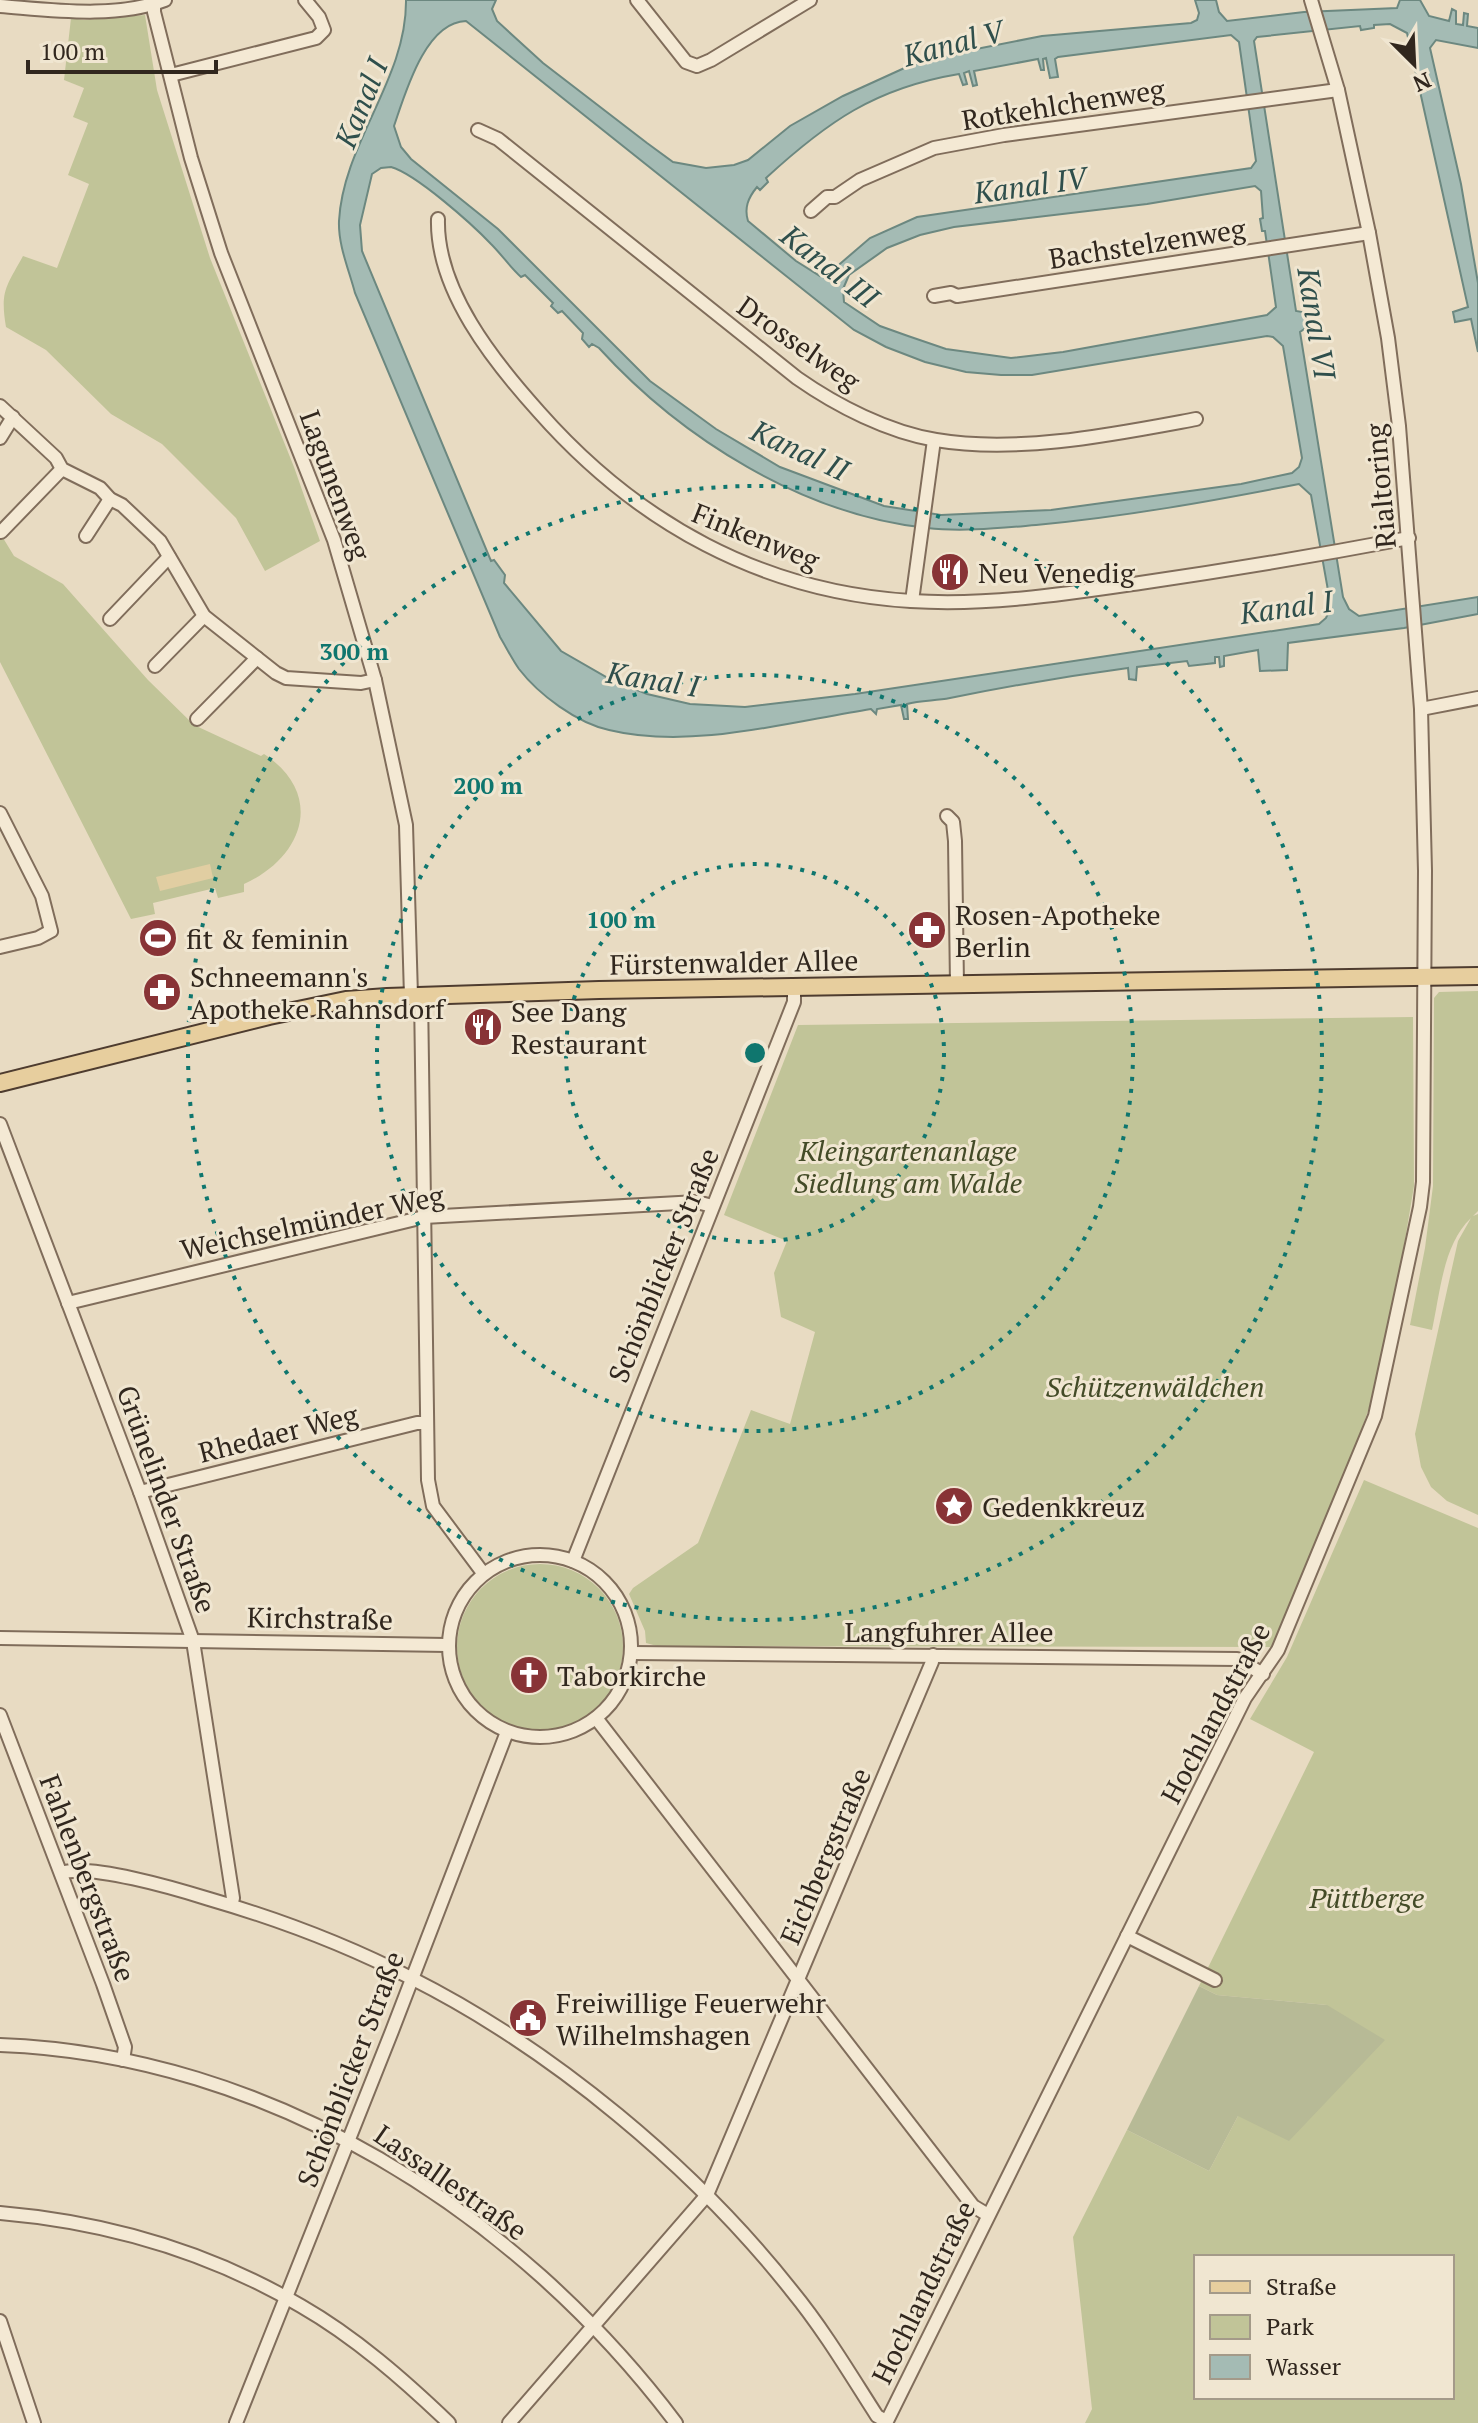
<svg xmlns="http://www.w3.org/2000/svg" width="1478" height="2423" font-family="'PT Serif',serif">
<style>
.green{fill:#c1c498;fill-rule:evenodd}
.sand{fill:#e1cea2}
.cemetery{fill:#b7ba96}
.water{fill:#a4bbb4;stroke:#6c8880;stroke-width:2;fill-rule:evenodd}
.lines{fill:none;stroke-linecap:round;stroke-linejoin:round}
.minor-casing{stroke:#806d5b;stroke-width:16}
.major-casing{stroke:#4e3c2f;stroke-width:20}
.minor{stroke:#f4e9d4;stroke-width:12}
.major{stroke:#e7ce9e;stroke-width:16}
.ring{fill:none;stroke:#0f766e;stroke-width:4;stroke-dasharray:4 8}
.labels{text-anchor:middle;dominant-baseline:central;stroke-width:6;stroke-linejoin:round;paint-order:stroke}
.street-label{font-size:28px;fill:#31271e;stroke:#f0e6d1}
.poi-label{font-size:28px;fill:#31271e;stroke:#f0e6d1;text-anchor:start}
.park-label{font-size:28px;font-style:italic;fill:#434b27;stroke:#f0e6d1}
.water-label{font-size:30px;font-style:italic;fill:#2f4f4c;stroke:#f0e6d1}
.centre{fill:#0f766e;stroke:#f0e6d1;stroke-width:4}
.ring-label{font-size:24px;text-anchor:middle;font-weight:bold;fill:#0f766e;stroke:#f0e6d1;stroke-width:6;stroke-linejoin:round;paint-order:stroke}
</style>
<rect width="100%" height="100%" fill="#e8dbc2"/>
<g class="green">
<path d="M145 15 157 90 210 258 294 467 320 541 265 571 236 518 162 444 111 414 46 350 6 327C0 291 6 287 23 256L57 268 89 184 68 175 88 123 73 117 84 88 64 80 71 18 84 20Z"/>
<path d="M0 533 14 556 63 584 148 680 194 725 261 756 264 754 267 756C325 797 302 858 244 884V892L218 898 215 888 153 903 155 914 131 919 0 662Z"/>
<path d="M1478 991V1211L1473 1216 1478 1214V1515L1447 1501 1431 1487 1421 1467 1415 1434 1458 1241 1471 1218C1443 1244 1440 1294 1432 1330L1410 1325 1425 1248 1433 1186 1434 998 1439 992Z"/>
<polygon points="1413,1017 1414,1186 1390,1330 1370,1405 1346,1474 1317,1539 1274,1647 657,1646 646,1643 645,1631 629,1594 633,1588 698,1543 751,1410 790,1424 815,1332 781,1317 774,1273 787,1241 724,1215 798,1025"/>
<path d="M1364 1480 1478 1528V2423H1085L1092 2409 1073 2237 1127 2130 1209 2171 1238 2116 1327 2005 1217 1995 1199 1986 1314 1752 1250 1719 1287 1657ZM1196 2257H1452V2397H1196Z"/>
<circle cx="540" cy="1647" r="83"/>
</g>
<polygon class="sand" points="210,864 213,878 160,891 156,877"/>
<polygon class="cemetery" points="1199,1986 1217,1995 1327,2005 1385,2040 1289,2141 1238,2116 1209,2171 1127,2130"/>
<path class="water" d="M406 0H496L492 9 497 21 543 63 647 143 673 162 706 168 734 165 748 160 790 126 843 96 911 65 951 54 1042 36 1191 23 1197 20 1199 13 1195 0H1216L1219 12 1227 21 1304 12 1397 8 1400 0H1420L1429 16 1449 21 1452 9 1456 11V24L1463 25 1464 13 1468 14 1467 26 1478 28V48L1436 40 1430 48 1461 184 1478 283V352L1471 319 1455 322 1453 312 1468 307 1407 33 1390 24 1374 25V28L1361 30 1360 26 1257 37 1254 41 1296 311 1308 313 1310 325 1300 332 1343 597 1349 609 1359 616 1478 597V614L1404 628 1288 643 1287 670 1260 671 1258 650 1224 656V666L1220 667 1219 657H1215V663L1189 666 1187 661 1137 667 1136 680 1129 679 1128 668C1068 676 1009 686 950 698 935 701 921 700 907 704L908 719H904L901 705 877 709 876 714 871 709C789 722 691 750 609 730 577 723 539 695 519 669 512 659 506 647 500 637L355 293C349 270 338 245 339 221 343 143 407 79 406 0ZM466 21 854 330 886 347 925 362 966 372 1001 375H1032L1267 336 1273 337 1283 346 1302 458 1299 467 1292 473 1241 484 1051 510 941 515 884 506 780 467 716 429 650 381 498 229 411 159 401 147 394 126C405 94 425 22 466 21ZM1231 35 1239 42 1256 161 1251 168 917 217 870 238 834 269 820 276 796 261 748 221C744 208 748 198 757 187L760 190 768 182 766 178C827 122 875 88 959 74L963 85 967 84 964 73 969 71 973 86 977 85 974 71 1038 59 1041 70H1044L1043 59 1046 58 1050 78 1058 77 1055 59 1058 57ZM391 167C416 174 472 224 491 244 502 255 510 267 521 277L525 275 553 303 551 306 558 313 562 311 583 333 582 339 589 347 592 344 599 348C681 438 803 515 927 528 962 532 1000 528 1036 525 1124 517 1212 501 1299 484L1311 495 1331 607 1326 618 1319 624 855 694 745 707 690 704 647 694 608 678 561 651 504 583 505 575 494 560 491 561 362 251 360 225 372 174 381 168ZM1255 186 1261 191 1263 218 1260 219 1262 231H1265L1276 307 1267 315 1063 352 1011 358 946 349 908 336 880 326 844 302 843 289 849 275 887 248 920 235 954 227 1147 204Z"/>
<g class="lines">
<defs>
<g id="minor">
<polyline points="637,0 686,62 697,66 711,60 810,0"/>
<polyline points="154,4 154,12 191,158 221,253 334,540 375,680 406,825 411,996"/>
<path d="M0 6C52 10 115 19 165 0"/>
<polyline points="171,75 316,38 324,30 319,17 305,0"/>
<path d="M478 130 498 139 797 378C837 406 888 432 936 440 1018 454 1115 434 1196 419"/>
<polyline points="811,211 827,197 835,197 860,180 934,148 1004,135 1338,90"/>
<path d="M438 219C436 290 494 362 539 412 637 523 762 592 911 601 987 606 1065 594 1140 583 1230 570 1319 555 1409 538"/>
<polyline points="934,296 951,293 957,296 1369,233"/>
<polyline points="0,406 56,458 62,469 100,488 110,499 122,505 160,541 204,616 276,673 286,678 361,683 375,680"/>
<polyline points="0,438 13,417"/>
<polyline points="1,532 62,469"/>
<polyline points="86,536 110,499"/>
<polyline points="912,601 934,440"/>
<polyline points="110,619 169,557"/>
<polyline points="155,666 204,616"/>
<polyline points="1421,709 1478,698"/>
<polyline points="197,719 257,658"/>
<polyline points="0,813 42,896 51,931 38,938 0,947"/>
<polyline points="947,816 953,822 955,841 957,985"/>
<polyline points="421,995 428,1480 433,1506 483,1573"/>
<polyline points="0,1124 140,1492 193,1641 233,1898 231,1905"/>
<polyline points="68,1303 424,1217 697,1202 712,1206"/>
<polyline points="140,1492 417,1423 427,1423"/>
<circle cx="540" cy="1646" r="91"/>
<polyline points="573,1561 794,1002 794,987"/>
<polyline points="0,1638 447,1645"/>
<polyline points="632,1653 1237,1659 1263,1674"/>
<polyline points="0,1715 103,1984 125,2047 123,2060"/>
<polyline points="596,1718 973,2206 988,2215"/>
<path d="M61 1873C89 1863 177 1889 209 1899 278 1919 347 1945 411 1978 552 2049 695 2168 792 2291 824 2330 850 2374 877 2416L886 2421"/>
<polyline points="1127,1936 1215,1980"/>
<path d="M0 2045C269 2055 517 2212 676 2423"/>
<path d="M0 2213C105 2222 209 2252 301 2306 355 2337 404 2380 449 2423"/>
<polyline points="0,2321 34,2423"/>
<polyline points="236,2423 392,2031 507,1732"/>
<polyline points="509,2423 707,2195 932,1662 933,1655"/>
<polyline points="886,2423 1245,1698 1278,1650 1375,1416 1420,1207 1423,1182 1425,871 1421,709 1399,426 1388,338 1369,233 1338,90 1311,0"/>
</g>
<polyline id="major" points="0,1083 269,1016 346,1000 387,997 599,990 1478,976"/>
</defs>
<use href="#minor" class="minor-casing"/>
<use href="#major" class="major-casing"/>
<use href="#minor" class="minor"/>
<use href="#major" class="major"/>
</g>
<g class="ring">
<circle cx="755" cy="1053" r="189"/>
<circle cx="755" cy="1053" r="378"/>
<circle cx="755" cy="1053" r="567"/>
</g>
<defs>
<symbol id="restaurant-disc" viewBox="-11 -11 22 22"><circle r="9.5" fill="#883336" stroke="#f0e6d1"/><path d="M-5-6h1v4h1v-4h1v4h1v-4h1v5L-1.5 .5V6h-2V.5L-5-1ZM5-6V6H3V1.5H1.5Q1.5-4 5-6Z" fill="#fff"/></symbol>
<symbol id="pharmacy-disc" viewBox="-11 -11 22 22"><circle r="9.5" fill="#883336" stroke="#f0e6d1"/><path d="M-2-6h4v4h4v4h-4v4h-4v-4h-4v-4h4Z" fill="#fff"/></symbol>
<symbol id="stadium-disc" viewBox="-11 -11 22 22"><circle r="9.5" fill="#883336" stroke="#f0e6d1"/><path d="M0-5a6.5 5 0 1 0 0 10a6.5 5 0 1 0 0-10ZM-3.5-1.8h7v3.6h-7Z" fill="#fff"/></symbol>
<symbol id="sight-disc" viewBox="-11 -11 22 22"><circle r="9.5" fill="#883336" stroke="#f0e6d1"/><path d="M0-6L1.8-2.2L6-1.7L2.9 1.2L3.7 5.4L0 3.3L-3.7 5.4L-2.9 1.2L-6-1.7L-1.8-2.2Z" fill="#fff"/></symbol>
<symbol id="church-disc" viewBox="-11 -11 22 22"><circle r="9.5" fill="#883336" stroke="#f0e6d1"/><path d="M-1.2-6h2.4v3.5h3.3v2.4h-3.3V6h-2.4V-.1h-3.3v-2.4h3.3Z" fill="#fff"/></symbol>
<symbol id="civic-disc" viewBox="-11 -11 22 22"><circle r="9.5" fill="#883336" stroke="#f0e6d1"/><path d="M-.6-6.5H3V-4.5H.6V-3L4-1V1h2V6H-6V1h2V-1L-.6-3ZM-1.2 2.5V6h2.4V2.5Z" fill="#fff"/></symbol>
</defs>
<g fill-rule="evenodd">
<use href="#restaurant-disc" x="928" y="550" width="44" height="44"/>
<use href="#pharmacy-disc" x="905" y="908" width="44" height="44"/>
<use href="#stadium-disc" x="136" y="916" width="44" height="44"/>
<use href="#pharmacy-disc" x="140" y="970" width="44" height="44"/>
<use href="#restaurant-disc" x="461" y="1005" width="44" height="44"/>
<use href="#sight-disc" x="932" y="1484" width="44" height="44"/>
<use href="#church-disc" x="507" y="1653" width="44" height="44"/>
<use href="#civic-disc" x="506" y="1996" width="44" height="44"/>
</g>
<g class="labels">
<g class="street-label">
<text transform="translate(1063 104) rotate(-9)">Rotkehlchenweg</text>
<text transform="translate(1147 243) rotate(-9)">Bachstelzenweg</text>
<text transform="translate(799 343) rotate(35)">Drosselweg</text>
<text transform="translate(336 485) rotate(70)">Lagunenweg</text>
<text transform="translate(1380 486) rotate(-95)">Rialtoring</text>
<text transform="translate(756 536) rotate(22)">Finkenweg</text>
<text transform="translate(734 962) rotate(-1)">Fürstenwalder Allee</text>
<text transform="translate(312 1222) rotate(-12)">Weichselmünder Weg</text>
<text transform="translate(663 1265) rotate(-68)">Schönblicker Straße</text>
<text transform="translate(278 1433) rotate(-14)">Rhedaer Weg</text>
<text transform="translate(167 1499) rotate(70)">Grünelinder Straße</text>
<text transform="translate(320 1618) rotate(1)">Kirchstraße</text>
<text x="949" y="1631">Langfuhrer Allee</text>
<text transform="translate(1215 1713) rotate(-62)">Hochlandstraße</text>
<text transform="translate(825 1856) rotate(-67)">Eichbergstraße</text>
<text transform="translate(88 1878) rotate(69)">Fahlenbergstraße</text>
<text transform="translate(350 2069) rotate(-69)">Schönblicker Straße</text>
<text transform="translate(451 2182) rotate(35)">Lassallestraße</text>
<text transform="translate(923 2292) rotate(-64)">Hochlandstraße</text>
</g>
<g class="poi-label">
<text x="978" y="572">Neu Venedig</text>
<text x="955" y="914">Rosen-Apotheke<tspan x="955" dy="32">Berlin</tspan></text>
<text x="186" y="938">fit &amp; feminin</text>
<text x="190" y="976">Schneemann's<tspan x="190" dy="32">Apotheke Rahnsdorf</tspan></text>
<text x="511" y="1011">See Dang<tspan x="511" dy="32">Restaurant</tspan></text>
<text x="982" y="1506">Gedenkkreuz</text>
<text x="557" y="1675">Taborkirche</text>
<text x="556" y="2002">Freiwillige Feuerwehr<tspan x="556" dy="32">Wilhelmshagen</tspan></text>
</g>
<g class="park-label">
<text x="908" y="1150">Kleingartenanlage<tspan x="908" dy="32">Siedlung am Walde</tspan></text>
<text x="1155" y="1386">Schützenwäldchen</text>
<text x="1367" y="1897">Püttberge</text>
</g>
<g class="water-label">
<text transform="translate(953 43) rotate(-15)">Kanal V</text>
<text transform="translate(361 103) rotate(-68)">Kanal I</text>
<text transform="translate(1030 185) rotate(-8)">Kanal IV</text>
<text transform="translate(830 266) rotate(38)">Kanal III</text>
<text transform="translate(1317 323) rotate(81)">Kanal VI</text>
<text transform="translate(800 450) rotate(25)">Kanal II</text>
<text transform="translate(1286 607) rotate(-8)">Kanal I</text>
<text transform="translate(653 679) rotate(9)">Kanal I</text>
</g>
</g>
<circle cx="755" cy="1053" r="12" class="centre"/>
<g class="ring-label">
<text x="354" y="660">300 m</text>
<text x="488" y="794">200 m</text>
<text x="621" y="928">100 m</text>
</g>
<rect x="1194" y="2255" width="260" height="144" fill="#f0e6d1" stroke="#a49a89" stroke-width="2"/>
<rect x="1210" y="2281" width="40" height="12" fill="#e7ce9e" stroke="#a49a89" stroke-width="2"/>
<text x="1266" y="2295" font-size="24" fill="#31271e">Straße</text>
<rect x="1210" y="2315" width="40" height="24" fill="#c1c498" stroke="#a49a89" stroke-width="2"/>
<text x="1266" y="2335" font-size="24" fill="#31271e">Park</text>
<rect x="1210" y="2355" width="40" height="24" fill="#a4bbb4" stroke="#a49a89" stroke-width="2"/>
<text x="1266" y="2375" font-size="24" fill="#31271e">Wasser</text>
<g transform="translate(1414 64) rotate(156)" stroke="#f0e6d1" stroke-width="6" paint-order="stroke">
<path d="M0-6L14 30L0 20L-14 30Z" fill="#31271e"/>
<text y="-12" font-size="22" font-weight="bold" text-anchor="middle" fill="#31271e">N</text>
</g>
<path d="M28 60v12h188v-12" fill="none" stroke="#31271e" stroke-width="4"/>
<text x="40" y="60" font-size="24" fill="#31271e" stroke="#f0e6d1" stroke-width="6" paint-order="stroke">100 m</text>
</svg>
